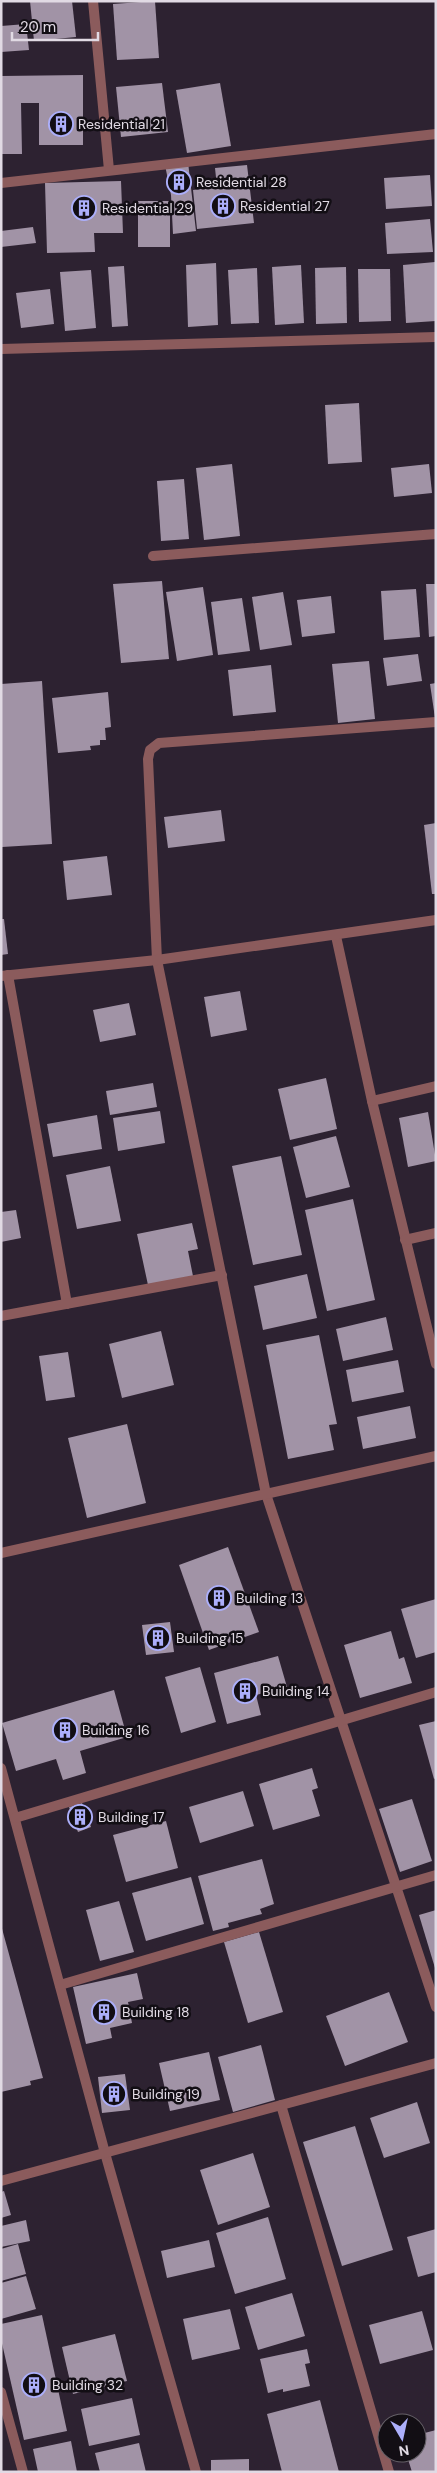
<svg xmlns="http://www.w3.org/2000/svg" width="437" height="2473" font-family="'DM Sans',sans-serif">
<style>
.building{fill:#a193a6}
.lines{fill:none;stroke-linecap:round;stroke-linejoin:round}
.street{stroke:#8b5b5c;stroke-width:10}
.labels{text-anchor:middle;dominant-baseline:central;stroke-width:5;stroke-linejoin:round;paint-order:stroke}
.poi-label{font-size:14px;fill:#e1dae4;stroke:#120e14;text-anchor:start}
</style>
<rect width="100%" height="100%" fill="#2d2231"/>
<g class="building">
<polygon points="30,1 72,1 76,37 34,41"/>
<polygon points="155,1 159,58 117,60 113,4"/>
<polygon points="26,24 29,50 1,52 1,26"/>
<polygon points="83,75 83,145 39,145 39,103 21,103 22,154 1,154 1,76"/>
<polygon points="162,83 168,132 121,137 116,87"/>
<polygon points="220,83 231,146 187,153 176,90"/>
<polygon points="188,162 196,231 173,234 171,195 165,165"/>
<polygon points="247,165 254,223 197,229 193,190 217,187 215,168"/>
<polygon points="430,175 432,206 386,209 384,178"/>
<polygon points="121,181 123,233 94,233 95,252 47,253 45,183"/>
<rect x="138" y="201" width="32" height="46"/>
<polygon points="430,219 433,252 387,254 385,223"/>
<polygon points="33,227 36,243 1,247 1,231"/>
<polygon points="435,262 436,321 406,323 403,265"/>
<polygon points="216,263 218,325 188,327 186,265"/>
<polygon points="301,265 304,323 275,325 272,267"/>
<polygon points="124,266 128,326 112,327 108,267"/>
<polygon points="346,267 347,323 316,324 315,268"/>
<polygon points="257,268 259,323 231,324 228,270"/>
<polygon points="358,269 390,269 391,321 359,322"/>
<polygon points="91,270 96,328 65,331 60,272"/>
<polygon points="50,289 54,324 21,328 16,293"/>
<polygon points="359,403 362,462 328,464 325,405"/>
<polygon points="232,464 240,536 204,540 196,468"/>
<polygon points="429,464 432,493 394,497 391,468"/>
<polygon points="184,479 189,539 161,541 157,481"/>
<polygon points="162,581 169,659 121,663 113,584"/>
<polygon points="426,584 436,584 436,636 429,637"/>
<polygon points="203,587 213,655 177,661 166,592"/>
<polygon points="416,589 420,637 384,640 381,591"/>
<polygon points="283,592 292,645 260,650 252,597"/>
<polygon points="331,596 335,633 302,637 297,600"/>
<polygon points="242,598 250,651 218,655 211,602"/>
<polygon points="418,654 422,681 387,686 383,658"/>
<polygon points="369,661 375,719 338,723 332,664"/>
<polygon points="271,665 276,712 233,716 228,670"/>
<polygon points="42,681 52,844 2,847 1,684"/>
<polygon points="436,683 436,718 435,718 430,684"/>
<polygon points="108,692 111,727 105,728 106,740 100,740 100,745 90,746 91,750 58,753 52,698"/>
<polygon points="221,810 225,841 168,848 164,817"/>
<polygon points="436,823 436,894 432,894 424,825"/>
<polygon points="107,856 112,895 67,900 63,861"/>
<polygon points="1,919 4,919 8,954 1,955"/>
<polygon points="240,991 247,1030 211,1037 204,997"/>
<polygon points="129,1003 136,1035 100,1042 93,1010"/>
<polygon points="326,1078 337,1129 290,1140 278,1089"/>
<polygon points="153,1083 157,1107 110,1115 106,1091"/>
<polygon points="160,1111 165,1143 118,1151 113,1118"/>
<polygon points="428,1112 436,1161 408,1167 399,1118"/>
<polygon points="97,1115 102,1149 53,1157 47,1124"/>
<polygon points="336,1136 350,1187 306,1198 293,1147"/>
<polygon points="281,1156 302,1255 253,1265 232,1166"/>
<polygon points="110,1166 121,1221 77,1229 66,1175"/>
<polygon points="353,1199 375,1300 327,1311 305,1210"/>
<polygon points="16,1210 21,1238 1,1242 1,1212"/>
<polygon points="192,1223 198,1249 188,1251 193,1276 148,1285 137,1234"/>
<polygon points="307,1274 317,1318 263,1330 254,1286"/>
<polygon points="386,1317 393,1350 343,1361 336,1329"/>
<polygon points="161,1331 174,1385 122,1398 109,1344"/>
<polygon points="319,1335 337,1424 329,1425 334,1450 288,1459 266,1345"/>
<polygon points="68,1352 75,1397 46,1401 39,1356"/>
<polygon points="398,1360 404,1392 352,1402 346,1370"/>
<polygon points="410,1406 416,1438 363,1449 357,1417"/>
<polygon points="127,1424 146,1503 87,1518 68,1438"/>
<polygon points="228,1547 259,1632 209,1650 179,1565"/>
<polygon points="436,1599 436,1652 416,1658 401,1609"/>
<polygon points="170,1622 174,1652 146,1655 142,1625"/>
<polygon points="391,1631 399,1659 404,1657 412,1683 360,1698 344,1645"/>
<polygon points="278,1656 287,1687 256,1695 261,1715 227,1724 214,1673"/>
<polygon points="200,1667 216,1722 181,1733 165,1677"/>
<polygon points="114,1690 127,1737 80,1751 86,1773 63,1780 56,1759 16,1771 2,1723"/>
<polygon points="436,1721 436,1778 434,1779 419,1725"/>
<polygon points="312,1768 318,1788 312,1790 320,1816 273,1830 259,1784"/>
<polygon points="243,1791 254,1826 200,1843 189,1807"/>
<polygon points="412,1799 432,1861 400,1872 379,1809"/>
<polygon points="82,1803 91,1827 78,1832 69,1807"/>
<polygon points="166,1821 178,1868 126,1882 113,1835"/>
<polygon points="262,1859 274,1904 260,1909 262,1914 228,1923 229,1927 213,1931 198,1876"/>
<polygon points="191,1877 204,1924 146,1941 132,1893"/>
<polygon points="119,1901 134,1952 100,1961 86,1910"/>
<polygon points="436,1910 436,1968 435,1968 419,1915"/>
<polygon points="1,1925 43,2078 30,2081 31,2085 1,2092"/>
<polygon points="259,1932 283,2012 248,2023 224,1942"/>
<polygon points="137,1973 143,1999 128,2002 132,2023 110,2028 112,2038 86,2044 73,1987"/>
<polygon points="389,1992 408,2042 345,2066 326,2016"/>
<polygon points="261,2045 275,2100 233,2112 218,2057"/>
<polygon points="209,2052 220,2100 170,2111 159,2063"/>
<polygon points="125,2074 130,2110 102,2113 98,2077"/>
<polygon points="417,2102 430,2143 384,2158 370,2118"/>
<polygon points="355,2126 393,2250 342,2266 303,2142"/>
<polygon points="253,2153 270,2207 218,2225 200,2170"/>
<polygon points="4,2191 11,2215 1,2218 1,2192"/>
<polygon points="268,2217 286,2279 235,2294 216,2233"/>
<polygon points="26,2220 30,2241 1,2247 1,2226"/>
<polygon points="436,2229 436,2272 418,2277 407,2237"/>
<polygon points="209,2240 215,2267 167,2278 161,2251"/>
<polygon points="18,2244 26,2274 1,2281 1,2249"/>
<polygon points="26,2276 36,2309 1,2319 1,2283"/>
<polygon points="292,2293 305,2336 258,2350 245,2307"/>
<polygon points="230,2309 240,2349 192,2360 183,2319"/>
<polygon points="422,2311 433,2350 380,2364 369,2325"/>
<polygon points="42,2315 67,2431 24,2440 1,2339 1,2324"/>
<polygon points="115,2334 127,2381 73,2394 62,2347"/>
<polygon points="307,2349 310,2363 305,2364 310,2386 283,2392 283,2389 268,2393 260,2359"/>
<polygon points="132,2398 140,2435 89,2446 81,2409"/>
<polygon points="320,2400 339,2472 282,2472 267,2414"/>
<polygon points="436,2430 436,2472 412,2472 406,2453 417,2453 417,2435"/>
<polygon points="71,2441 77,2472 38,2472 33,2449"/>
<polygon points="139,2443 146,2472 100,2472 95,2453"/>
<polygon points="249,2459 249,2472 211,2472 211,2460"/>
</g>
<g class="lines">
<g class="street">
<polyline points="93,1 109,170"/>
<polyline points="1,183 436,134"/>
<polyline points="1,349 436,337"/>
<polyline points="153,556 436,534"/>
<polyline points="436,722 159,743 150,750 148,759 157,960 266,1494 436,2007"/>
<polyline points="336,936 372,1101 436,1364"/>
<polyline points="8,975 67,1304"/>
<polyline points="1,976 157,960 436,920"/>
<polyline points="372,1101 436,1086"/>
<polyline points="405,1240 436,1233"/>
<polyline points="1,1316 222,1275"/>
<polyline points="1,1553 436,1456"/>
<polyline points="1,1768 105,2153 196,2472"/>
<polyline points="15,1818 436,1692"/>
<polyline points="60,1985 436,1875"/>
<polyline points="281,2105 389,2472"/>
<polyline points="1,2181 436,2063"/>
<polyline points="1,2392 23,2472"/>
</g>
</g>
<defs>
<symbol id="building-ring" viewBox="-11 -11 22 22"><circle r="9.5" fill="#120e14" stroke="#acaffb" stroke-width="1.5"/><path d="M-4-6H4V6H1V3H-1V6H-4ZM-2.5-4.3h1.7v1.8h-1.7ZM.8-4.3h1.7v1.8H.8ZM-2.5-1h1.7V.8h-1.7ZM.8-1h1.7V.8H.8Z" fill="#acaffb"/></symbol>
</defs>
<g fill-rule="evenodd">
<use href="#building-ring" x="47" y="110" width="28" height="28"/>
<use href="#building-ring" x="165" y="168" width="28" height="28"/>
<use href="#building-ring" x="209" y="192" width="28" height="28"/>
<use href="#building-ring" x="70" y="194" width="28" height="28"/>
<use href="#building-ring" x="205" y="1584" width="28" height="28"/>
<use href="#building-ring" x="144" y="1624" width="28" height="28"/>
<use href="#building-ring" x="231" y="1677" width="28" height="28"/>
<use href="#building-ring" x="51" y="1716" width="28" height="28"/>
<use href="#building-ring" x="66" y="1803" width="28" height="28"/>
<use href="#building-ring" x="90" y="1998" width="28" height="28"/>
<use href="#building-ring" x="100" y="2080" width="28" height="28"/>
<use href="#building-ring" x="20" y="2371" width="28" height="28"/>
</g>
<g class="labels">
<g class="poi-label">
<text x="78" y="124">Residential 21</text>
<text x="196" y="182">Residential 28</text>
<text x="240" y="206">Residential 27</text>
<text x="102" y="208">Residential 29</text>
<text x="236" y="1598">Building 13</text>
<text x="176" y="1638">Building 15</text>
<text x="262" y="1691">Building 14</text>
<text x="82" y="1730">Building 16</text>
<text x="98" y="1817">Building 17</text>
<text x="122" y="2012">Building 18</text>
<text x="132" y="2094">Building 19</text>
<text x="52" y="2385">Building 32</text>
</g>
</g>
<rect width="437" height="2473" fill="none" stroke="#e1dae4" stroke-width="5"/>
<g transform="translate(402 2438) rotate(171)"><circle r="24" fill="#120e14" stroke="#656067"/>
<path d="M0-4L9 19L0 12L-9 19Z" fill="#acaffb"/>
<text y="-8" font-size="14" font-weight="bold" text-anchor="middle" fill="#e1dae4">N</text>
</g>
<path d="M12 32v8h86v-8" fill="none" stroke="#e1dae4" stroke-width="2.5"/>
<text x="20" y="32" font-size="15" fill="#e1dae4" stroke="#120e14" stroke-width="4" paint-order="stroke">20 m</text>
</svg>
